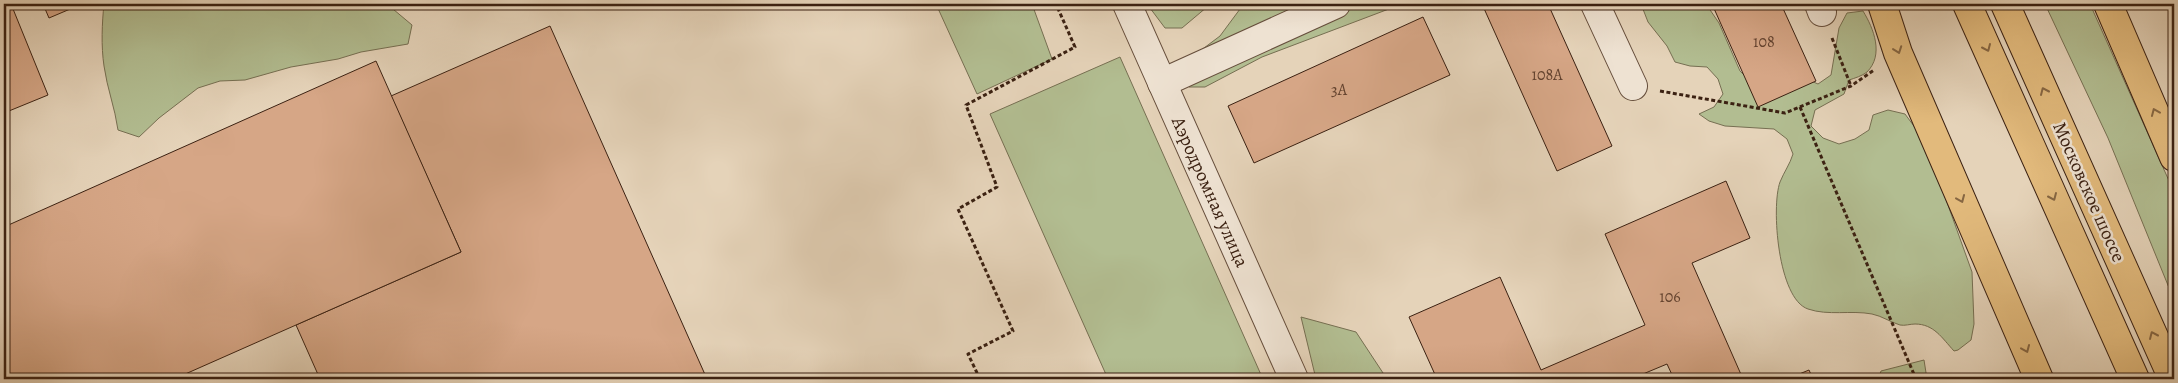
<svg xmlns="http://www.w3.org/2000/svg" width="2178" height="383" font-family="Alegreya,serif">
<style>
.green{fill:#b2bd91;stroke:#766f52}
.building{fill:#d6a686;stroke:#3b2112}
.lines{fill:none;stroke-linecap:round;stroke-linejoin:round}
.minor-casing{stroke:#664e3c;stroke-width:30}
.major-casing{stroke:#3b2112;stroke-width:30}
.path{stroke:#3b2112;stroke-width:3;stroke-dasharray:4 2.5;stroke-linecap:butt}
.minor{stroke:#eee2d2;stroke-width:28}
.major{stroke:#e2ba7c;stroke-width:28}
.oneway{stroke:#866642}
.labels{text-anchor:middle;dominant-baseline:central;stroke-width:5;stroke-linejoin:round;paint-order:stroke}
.number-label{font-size:16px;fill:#62422f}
.street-label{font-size:19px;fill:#3b2112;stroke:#eee2d2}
</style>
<rect width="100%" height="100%" fill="#e5d3b9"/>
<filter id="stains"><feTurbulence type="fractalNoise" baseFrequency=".004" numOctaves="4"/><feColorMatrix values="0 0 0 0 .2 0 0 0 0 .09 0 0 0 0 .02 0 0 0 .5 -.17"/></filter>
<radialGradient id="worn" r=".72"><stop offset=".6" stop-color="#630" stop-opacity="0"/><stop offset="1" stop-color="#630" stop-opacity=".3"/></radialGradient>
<g class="green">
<path d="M104 4H387L412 25 408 44 361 52 338 59 291 67 245 80 220 81 198 88 159 118 139 137 118 130C115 108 107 88 104 66 101 46 102 23 104 4Z"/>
<polygon points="936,4 1032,4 1052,59 977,94"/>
<polygon points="1147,4 1220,4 1207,7 1182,28 1165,28"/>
<polygon points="1227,4 1270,4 1274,7 1288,4 1402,4 1262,57 1205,87 1189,87 1184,71 1192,57 1220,36 1240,9"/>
<path d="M1641 4H1706L1719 23 1740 71 1752 83 1800 76 1818 84 1831 75 1839 28 1847 13 1863 11C1874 29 1884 55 1867 72 1862 76 1855 78 1849 80L1844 94 1815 110 1811 126 1823 138 1839 144 1855 139 1869 130 1873 115 1888 110 1905 114 1925 141 1972 272 1974 324 1971 340 1958 350 1954 351C1942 338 1934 324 1915 324 1910 324 1905 326 1900 325 1890 322 1882 316 1872 314 1851 310 1828 316 1808 309 1778 299 1771 207 1780 182 1784 172 1790 164 1793 154L1787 139 1774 129 1725 126 1709 121 1699 114 1714 107 1723 94 1718 79 1707 67 1690 66 1675 62 1667 46 1648 22Z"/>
<polygon points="2045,4 2090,4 2174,192 2174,300 2108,138"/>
<polygon points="1120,57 1262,377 1256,379 1108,379 990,114"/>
<polygon points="1301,317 1356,332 1387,379 1316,379"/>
<polygon points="1924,360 1927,379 1878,379 1881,371"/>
</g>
<g class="building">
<polygon points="4,4 11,4 48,95 4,113"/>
<polygon points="43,4 82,4 49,18"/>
<polygon points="1482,4 1548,4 1612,146 1557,171"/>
<polygon points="1712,4 1781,4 1816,81 1758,107"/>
<polygon points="1423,17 1450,75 1254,163 1228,106"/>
<polygon points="550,26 707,379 320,379 296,325 461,252 391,96"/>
<polygon points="376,61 461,252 174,379 4,379 4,227"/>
<polygon points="1726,181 1750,238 1692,263 1743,379 1674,379 1667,364 1631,379 1437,379 1409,317 1500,277 1541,370 1645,325 1605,234"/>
<polygon points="1809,370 1813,379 1787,379"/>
</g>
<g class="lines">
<defs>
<g id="minor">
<polyline points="1127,4 1294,379"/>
<polyline points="1595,4 1633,86"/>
<polyline points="1819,4 1822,12"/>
<polyline points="1162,83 1336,4"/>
</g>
<g id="major">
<polyline points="1882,4 1898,53 2039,379"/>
<polyline points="1967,4 2135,379"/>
<polyline points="2005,4 2173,379"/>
<polyline points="2108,4 2174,157"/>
</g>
</defs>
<use href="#minor" class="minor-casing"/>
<use href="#major" class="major-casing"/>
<g class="path">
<polyline points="1832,38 1851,86"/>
<polyline points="1660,91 1785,113 1851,86 1874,70"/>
<polyline points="1800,107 1916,379"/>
<polyline points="980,379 968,354 1013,331 958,209 997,187 966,105 1075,47 1056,4"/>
</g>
<use href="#minor" class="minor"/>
<use href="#major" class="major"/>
</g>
<defs><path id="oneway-chevron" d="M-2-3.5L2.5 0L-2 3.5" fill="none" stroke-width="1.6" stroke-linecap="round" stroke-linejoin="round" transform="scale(1.25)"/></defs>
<g class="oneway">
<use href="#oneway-chevron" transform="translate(1987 48) rotate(66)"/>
<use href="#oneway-chevron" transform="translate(1898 50) rotate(70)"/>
<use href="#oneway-chevron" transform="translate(2044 91) rotate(-114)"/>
<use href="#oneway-chevron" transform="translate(2155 112) rotate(-113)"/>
<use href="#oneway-chevron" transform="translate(2053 197) rotate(66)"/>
<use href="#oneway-chevron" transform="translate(1961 199) rotate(67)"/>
<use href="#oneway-chevron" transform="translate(2153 335) rotate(-114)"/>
<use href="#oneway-chevron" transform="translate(2026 349) rotate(67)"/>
</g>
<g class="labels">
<g class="number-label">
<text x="1764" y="42">108</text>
<text x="1547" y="75">108А</text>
<text x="1339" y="90">3А</text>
<text x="1670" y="297">106</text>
</g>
<g class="street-label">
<text transform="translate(1210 192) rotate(66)">Аэродромная улица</text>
<text transform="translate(2089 192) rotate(66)">Московское шоссе</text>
</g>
</g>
<rect width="2178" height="383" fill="none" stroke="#e5d3b9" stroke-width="20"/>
<rect x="5" y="5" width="2168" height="373" fill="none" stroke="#3b2112" stroke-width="2.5"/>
<rect x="10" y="10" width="2158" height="363" fill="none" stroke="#3b2112"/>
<rect width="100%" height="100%" filter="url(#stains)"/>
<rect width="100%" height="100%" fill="url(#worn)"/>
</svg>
